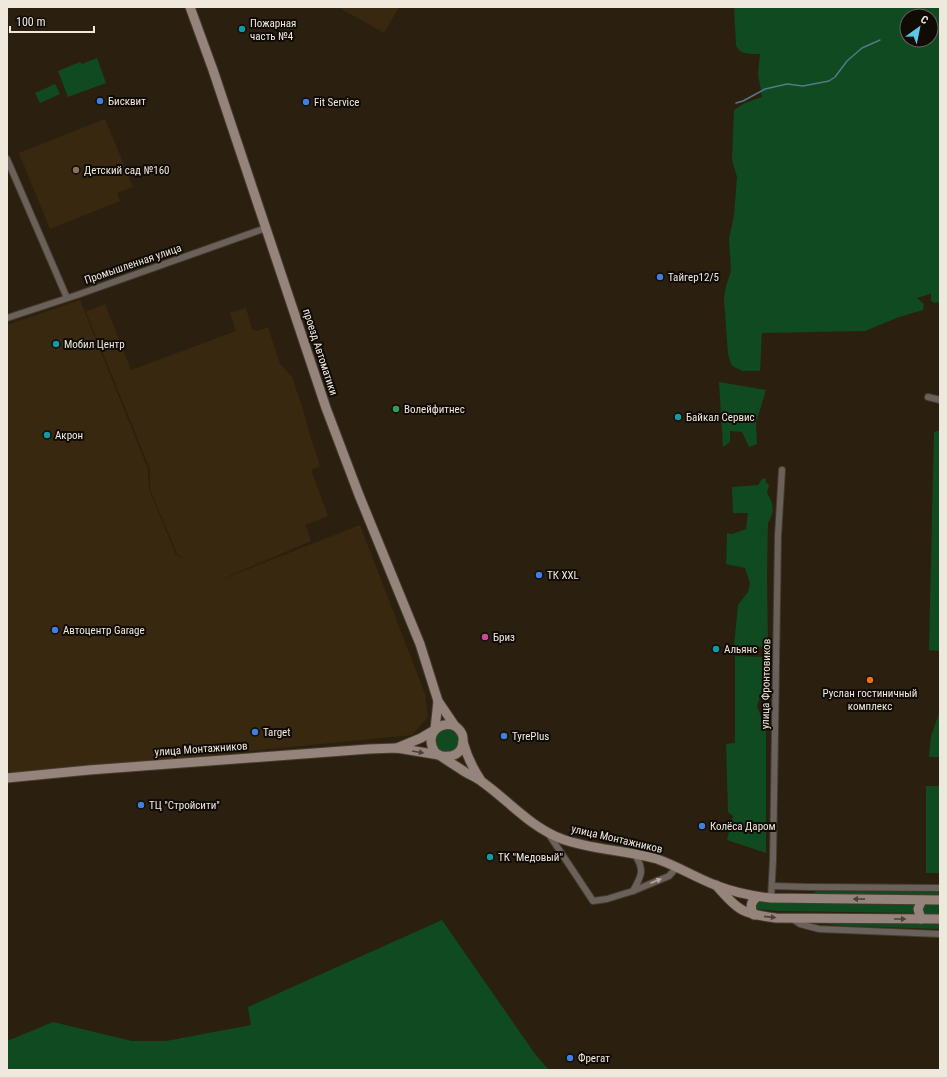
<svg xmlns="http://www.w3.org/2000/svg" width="947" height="1077" font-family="'Roboto Condensed',sans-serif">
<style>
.built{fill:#382810}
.green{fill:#104a20;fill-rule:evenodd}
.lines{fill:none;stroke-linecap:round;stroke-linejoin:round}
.stream{stroke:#547988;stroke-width:1.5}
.minor-casing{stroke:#463c2c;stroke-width:8}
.secondary-casing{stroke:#463c2c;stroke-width:11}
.minor{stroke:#6b615b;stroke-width:6}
.secondary{stroke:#94847c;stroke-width:9}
.oneway{fill:#4b413b}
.oneway2{fill:#b4aba2}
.culture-dot{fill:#0f9aa8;stroke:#100b05;stroke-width:1.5}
.shop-dot{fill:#3f7fe0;stroke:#100b05;stroke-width:1.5}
.education-dot{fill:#8d6e63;stroke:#100b05;stroke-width:1.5}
.leisure-dot{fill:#2e9e5b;stroke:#100b05;stroke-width:1.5}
.hotel-dot{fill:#d1479c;stroke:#100b05;stroke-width:1.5}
.food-dot{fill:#e8710a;stroke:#100b05;stroke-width:1.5}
.labels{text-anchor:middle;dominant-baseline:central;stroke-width:4;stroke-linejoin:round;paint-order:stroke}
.poi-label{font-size:11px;fill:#efe8dd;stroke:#100b05;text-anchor:start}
.street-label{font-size:11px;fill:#efe8dd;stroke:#100b05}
</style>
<rect width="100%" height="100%" fill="#2b200f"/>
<g class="built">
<polygon points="338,7 399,7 384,33"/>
<polygon points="105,119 133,187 117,193 120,201 50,229 19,153"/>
<polygon points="80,300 148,469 149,489 176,555 185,559 177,554 150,489 150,469 86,312 105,304 131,370 236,331 230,313 246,308 252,329 257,331 268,327 280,364 292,377 305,416 308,430 320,466 311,470 328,516 305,525 311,541 213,583 360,525 425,694 428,717 412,735 7,775 7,325"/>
</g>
<g class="green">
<path d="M734 7H940V302L935 303 931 301V293L930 294 917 298 924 304 923 310 899 317 865 331 762 333 760 371H743L734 367 731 364 728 354 724 299 726 286 731 271 729 239 734 215 737 177 732 160 734 110 745 103 762 97 758 74 760 54C752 54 739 55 736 45ZM907 16H931V40H907Z"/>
<polygon points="97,58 106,83 68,97 58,71 80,62 82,64"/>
<polygon points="55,84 60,94 40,103 35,93"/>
<polygon points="719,382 766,390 756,423 757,444 749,447 742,432 730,431 730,442 723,447"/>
<polygon points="940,430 940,651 929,650 934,432"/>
<path d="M765 478 766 482 769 485 767 493C774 504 775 512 768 523L767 575 768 647 734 646 738 605 748 592 750 583 745 568 726 564 727 533 732 534 746 529 748 513H733L732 487 758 485 762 479Z"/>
<polygon points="735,656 768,657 767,689 763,689 757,706 763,722 766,722 766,853 727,840 733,816 728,812 726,744 735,743"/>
<polygon points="940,711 940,757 929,757 931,736"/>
<path d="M448 728C451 729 454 731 456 733 466 745 448 759 436 747 435 733 435 733 448 728Z"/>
<rect x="926" y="786" width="14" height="87"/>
<polygon points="816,891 940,892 940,896 812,895"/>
<polygon points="756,902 777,903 915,905 913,909 914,913 778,911 755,909"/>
<polygon points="923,905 940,905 940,914 924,914 922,907"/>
<polygon points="442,920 535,1054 549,1070 7,1070 7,1041 53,1022 132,1041 166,1041 251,1025 248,1007"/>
<polygon points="806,921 940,923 940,929 843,926"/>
</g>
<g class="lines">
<polyline class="stream" points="736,103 743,101 765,89 787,84 803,86 829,81 835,77 847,61 862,48 880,40"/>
<defs>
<g id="minor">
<polyline points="7,159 67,298"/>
<polyline points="7,318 77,295 266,228"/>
<polyline points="928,397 940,400"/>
<polyline points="548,833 593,901 607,899 633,891 669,876 677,867"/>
<polyline points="772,886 809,887 940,888"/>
<path d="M633 891C642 875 645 870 634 853"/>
<polyline points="771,898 773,860 778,536 782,470"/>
<polyline points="793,919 800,924 819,929 940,934"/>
</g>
<g id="secondary">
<polyline points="190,7 213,70 326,408 359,495 420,644 438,701 455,726"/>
<polyline points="435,729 438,701"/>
<path d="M463 742C467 756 472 767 480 779"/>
<polyline points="397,748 421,738 433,731"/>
<path d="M442 756C449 757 457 756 461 749 463 745 464 738 462 734 452 713 420 730 435 752 444 759 455 765 465 772 470 775 476 777 481 781 508 800 530 827 562 839 592 850 626 850 657 859 677 866 695 877 715 885 733 892 751 896 771 898L940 900"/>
<polyline points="7,778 89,770 369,749 397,748 439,755"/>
<path d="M716 885C738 911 743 914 776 918L940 919"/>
<path d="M754 915C750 908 750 902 757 897"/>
<polyline points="921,919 918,909 922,900"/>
</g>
</defs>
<use href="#minor" class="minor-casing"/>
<use href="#secondary" class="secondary-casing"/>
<use href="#minor" class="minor"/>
<use href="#secondary" class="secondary"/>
</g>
<defs><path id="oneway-solid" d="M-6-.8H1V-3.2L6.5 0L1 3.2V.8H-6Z"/></defs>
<g class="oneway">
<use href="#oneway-solid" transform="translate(418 752) rotate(10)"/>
<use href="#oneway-solid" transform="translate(859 899) rotate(-179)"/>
<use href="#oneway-solid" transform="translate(770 917) rotate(6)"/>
<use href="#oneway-solid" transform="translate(900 919)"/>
</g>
<use class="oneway2" href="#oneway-solid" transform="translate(656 881) rotate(-23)"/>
<g class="culture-dot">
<circle cx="242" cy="29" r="4"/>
<circle cx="56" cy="344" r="4"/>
<circle cx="678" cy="417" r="4"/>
<circle cx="47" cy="435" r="4"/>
<circle cx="716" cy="649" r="4"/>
<circle cx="490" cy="857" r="4"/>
</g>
<g class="shop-dot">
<circle cx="100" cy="101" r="4"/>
<circle cx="306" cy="102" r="4"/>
<circle cx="660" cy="277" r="4"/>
<circle cx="539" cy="575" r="4"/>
<circle cx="55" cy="630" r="4"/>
<circle cx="255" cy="732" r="4"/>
<circle cx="504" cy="736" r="4"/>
<circle cx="141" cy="805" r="4"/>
<circle cx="702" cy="826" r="4"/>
<circle cx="570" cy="1058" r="4"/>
</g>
<circle class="education-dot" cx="76" cy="170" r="4"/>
<circle class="leisure-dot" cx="396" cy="409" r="4"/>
<circle class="hotel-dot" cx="485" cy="637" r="4"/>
<circle class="food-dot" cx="870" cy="680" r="4"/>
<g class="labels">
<g class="poi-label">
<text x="250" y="23">Пожарная<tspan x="250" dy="13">часть №4</tspan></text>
<text x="108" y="101">Бисквит</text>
<text x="314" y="102">Fit Service</text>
<text x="84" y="170">Детский сад №160</text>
<text x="668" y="277">Тайгер12/5</text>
<text x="64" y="344">Мобил Центр</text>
<text x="404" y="409">Волейфитнес</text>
<text x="686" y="417">Байкал Сервис</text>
<text x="55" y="435">Акрон</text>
<text x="547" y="575">ТК XXL</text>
<text x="63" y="630">Автоцентр Garage</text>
<text x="493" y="637">Бриз</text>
<text x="724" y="649">Альянс</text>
<text x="870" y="693" text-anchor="middle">Руслан гостиничный<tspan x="870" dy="13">комплекс</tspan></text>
<text x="263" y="732">Target</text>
<text x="512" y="736">TyrePlus</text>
<text x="149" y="805">ТЦ "Стройсити"</text>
<text x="710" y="826">Колёса Даром</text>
<text x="498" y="857">ТК "Медовый"</text>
<text x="578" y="1058">Фрегат</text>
</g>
<g class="street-label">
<text transform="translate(133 264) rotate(-19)">Промышленная улица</text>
<text transform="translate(320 352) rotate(72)">проезд Автоматики</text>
<text transform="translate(766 684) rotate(-89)">улица Фронтовиков</text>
<text transform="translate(201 749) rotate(-4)">улица Монтажников</text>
<text transform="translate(617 839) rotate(13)">улица Монтажников</text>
</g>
</g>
<rect width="947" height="1077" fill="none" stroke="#efe8dd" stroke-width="16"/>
<g transform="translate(919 28) rotate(33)"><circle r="19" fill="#100b05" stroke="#69635b"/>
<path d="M0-3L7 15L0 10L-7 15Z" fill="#5cc7e8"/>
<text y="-6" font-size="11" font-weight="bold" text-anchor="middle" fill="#efe8dd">С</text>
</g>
<path d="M10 26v6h84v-6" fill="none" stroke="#efe8dd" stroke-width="2"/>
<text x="16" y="26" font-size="12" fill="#efe8dd" stroke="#100b05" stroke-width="3" paint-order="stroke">100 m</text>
</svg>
